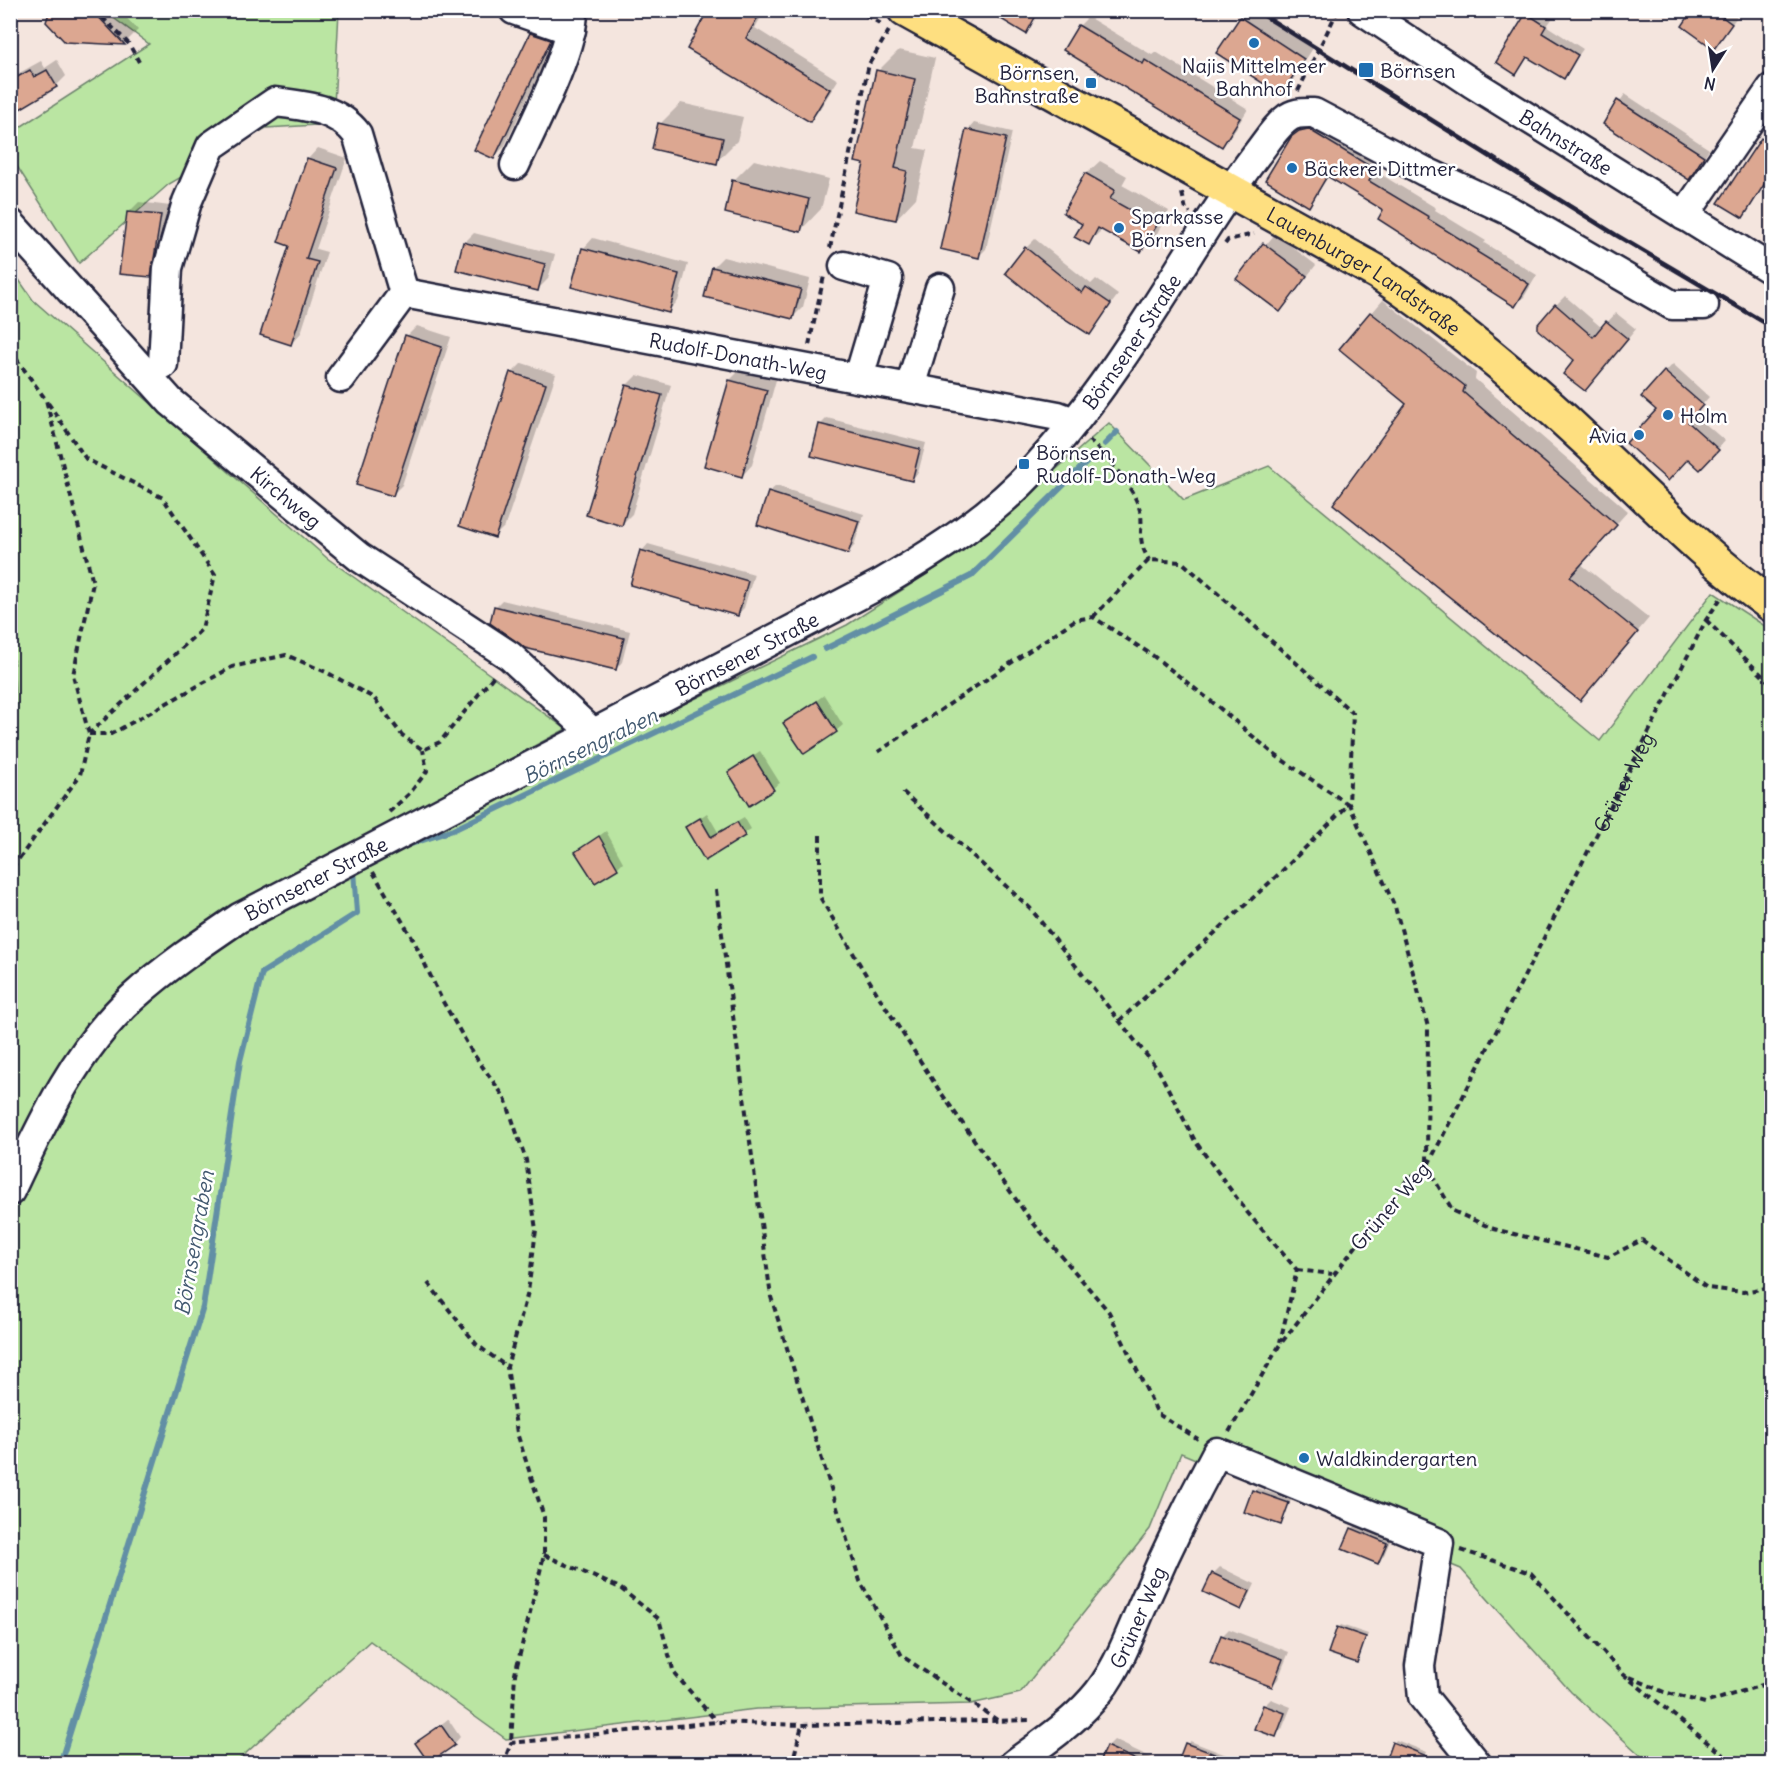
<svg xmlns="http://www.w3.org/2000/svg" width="1782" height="1774" font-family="Delius,sans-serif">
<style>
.green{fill:#bae5a2;stroke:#6e846e;stroke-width:1.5}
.shadow{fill:#0003}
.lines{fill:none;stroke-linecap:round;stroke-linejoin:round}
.stream{stroke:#628fa5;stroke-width:6}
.building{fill:#dca791;stroke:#22223b;stroke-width:1.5}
.minor-casing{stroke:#22223b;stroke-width:33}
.major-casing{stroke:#22223b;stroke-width:38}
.path{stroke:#22223b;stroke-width:4;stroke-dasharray:6 4.5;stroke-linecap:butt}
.minor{stroke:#fff;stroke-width:28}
.major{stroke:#fedf80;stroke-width:33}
.rail{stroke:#22223b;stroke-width:4.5}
.poi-dot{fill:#1f6fb2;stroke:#fff;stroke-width:2}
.labels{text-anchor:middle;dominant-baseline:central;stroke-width:5;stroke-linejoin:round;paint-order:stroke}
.poi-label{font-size:20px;fill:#22223b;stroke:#fff;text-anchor:start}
.street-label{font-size:20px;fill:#22223b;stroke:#fff}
.water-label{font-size:21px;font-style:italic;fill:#425970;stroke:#fff}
</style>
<rect width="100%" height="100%" fill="#f4e5de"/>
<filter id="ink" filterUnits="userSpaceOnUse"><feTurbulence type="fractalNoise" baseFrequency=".0167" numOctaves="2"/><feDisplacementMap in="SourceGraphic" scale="12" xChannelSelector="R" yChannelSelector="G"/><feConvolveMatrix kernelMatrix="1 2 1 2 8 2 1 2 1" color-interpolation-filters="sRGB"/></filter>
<g filter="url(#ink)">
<g class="green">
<polygon points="104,11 339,11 333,124 266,128 169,184 79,263 11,157 11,133 149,44"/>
<polygon points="10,267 33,300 327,558 566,729 393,822 411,841 499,799 684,704 847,625 962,552 1109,423 1184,500 1269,466 1600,741 1713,592 1771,630 1771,1763 1649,1763 1571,1692 1461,1569 1181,1453 1150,1529 1020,1693 971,1704 756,1709 506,1739 370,1641 235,1763 11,1763 10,746 17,736 10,586"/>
</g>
<g class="shadow">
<polygon points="52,10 119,10 138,30 125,43 65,41"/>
<polygon points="710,10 765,10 755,28 838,80 819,110 810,120"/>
<polygon points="989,10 1041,10 1026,32"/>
<polygon points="1248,10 1255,10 1313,48 1291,83 1280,93 1241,18"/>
<polygon points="1406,10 1417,10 1412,15"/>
<polygon points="1530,10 1538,10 1552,19 1547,26 1583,49 1563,77 1529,56 1516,73 1527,14"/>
<polygon points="1695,10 1728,10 1737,17 1714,47"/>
<polygon points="1088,17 1152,55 1156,52 1248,109 1231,136 1222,145 1079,26"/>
<polygon points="541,24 560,30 504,147 494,157 531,34"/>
<polygon points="899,50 935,58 915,148 927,150 916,198 896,219 866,163 878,71"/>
<polygon points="57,60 66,76 56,86 10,114 10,78 41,61 45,68"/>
<polygon points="1625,94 1709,149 1689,178 1605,123"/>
<polygon points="681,103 743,117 737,141 716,162 660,124"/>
<polygon points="974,123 1012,132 986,249 979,256 968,130"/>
<polygon points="1309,123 1383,161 1377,172 1436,208 1435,210 1486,241 1484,243 1537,275 1524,297 1515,306 1385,210 1329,176 1308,205 1292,138"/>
<polygon points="1768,132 1772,135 1772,173 1743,216 1762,139"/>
<polygon points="318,148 347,158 316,249 327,252 301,333 291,344 291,245 308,159"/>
<polygon points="754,160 829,179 821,209 801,230 733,181"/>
<polygon points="1100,161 1127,176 1122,185 1169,211 1155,237 1141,250 1103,229 1088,243 1084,223 1086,174"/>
<polygon points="139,202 170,206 161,265 150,275 129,212"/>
<polygon points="474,233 555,254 548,279 538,289 464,243"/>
<polygon points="1275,234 1316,265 1280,310 1238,279"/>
<polygon points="593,238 688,264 678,301 668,311 583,249"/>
<polygon points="1035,239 1091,284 1096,279 1118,295 1089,333 1026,248"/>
<polygon points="723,257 810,279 803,307 792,318 713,267"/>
<polygon points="1565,296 1602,328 1616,313 1636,329 1594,380 1576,360 1556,305"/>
<polygon points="1383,300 1476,373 1475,379 1628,511 1581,564 1649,618 1592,686 1408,404 1341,349"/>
<polygon points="417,326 451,337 402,485 392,495 407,336"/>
<polygon points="522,363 556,374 505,526 495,536 512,373"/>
<polygon points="1673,364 1709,397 1694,414 1725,441 1707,461 1643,396"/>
<polygon points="740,370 776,380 752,465 742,476 730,380"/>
<polygon points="637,375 671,385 632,514 622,524 627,385"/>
<polygon points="1772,403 1772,423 1762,416"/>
<polygon points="827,418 926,443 918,473 912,479 820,425"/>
<polygon points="776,486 864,514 854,546 848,553 759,524 769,492"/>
<polygon points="648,544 754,574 744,608 738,614 642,551"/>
<polygon points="502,600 630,631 622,662 616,669 495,607"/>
<polygon points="824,695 843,725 836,731 785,723"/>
<polygon points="760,751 780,783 750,804 729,772"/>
<polygon points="707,813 718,832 744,817 751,829 705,858 687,827"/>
<polygon points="606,831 623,862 617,868 577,852"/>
<polygon points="1257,1488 1291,1500 1281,1523 1246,1511"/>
<polygon points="1359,1522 1392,1536 1384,1555 1378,1562 1352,1529"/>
<polygon points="1220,1567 1255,1584 1247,1601 1241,1608 1213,1574"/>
<polygon points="1341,1625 1368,1634 1357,1661 1338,1628"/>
<polygon points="1229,1629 1289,1652 1278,1679 1272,1686 1222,1636"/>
<polygon points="1271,1699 1291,1707 1282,1729 1275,1736 1264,1706"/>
<polygon points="448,1719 460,1737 454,1744 417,1743"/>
<polygon points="1114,1740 1152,1758 1150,1764 1100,1764 1107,1747"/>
<polygon points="1396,1740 1427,1752 1422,1764 1394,1743"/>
<polygon points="1190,1741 1229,1756 1226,1764 1181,1759"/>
<polygon points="827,1760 835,1764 824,1764"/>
</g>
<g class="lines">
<g class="stream">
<polyline points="1105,444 1117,432"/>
<polyline points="825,649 971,576 1091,458"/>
<polyline points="405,846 453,830 812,657"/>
<polyline points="60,1764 203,1307 240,1061 262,973 357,913 354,870"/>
</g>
</g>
<g class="building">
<polygon points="50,10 92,10 125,45 65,42 46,22"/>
<polygon points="708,10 762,10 746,38 830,89 810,122 687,49"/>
<polygon points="986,10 1039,10 1026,34"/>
<polygon points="1693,10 1713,10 1732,24 1714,49 1682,26"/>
<polygon points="1526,13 1546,26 1542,33 1578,55 1564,79 1527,57 1516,75 1496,62"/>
<polygon points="1240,17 1304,59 1281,95 1216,53"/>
<polygon points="1078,25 1143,64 1145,60 1240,118 1222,147 1063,50"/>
<polygon points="530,33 551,40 494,159 474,150"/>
<polygon points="30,70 34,77 47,70 57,87 10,115 10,81"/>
<polygon points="876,70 915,79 895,168 907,171 896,220 853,211 864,164 855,162"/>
<polygon points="1617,100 1704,156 1689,180 1603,124"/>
<polygon points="658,123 723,138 717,164 652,149"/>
<polygon points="966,129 1006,138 979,258 940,249"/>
<polygon points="1308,129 1376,170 1369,181 1429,217 1428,219 1478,250 1477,252 1529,284 1515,307 1378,219 1383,210 1327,176 1309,207 1265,180 1291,137 1299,131"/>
<polygon points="1761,138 1772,146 1772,172 1743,218 1718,203"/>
<polygon points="307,158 337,168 306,259 318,262 291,345 260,335 289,246 278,242"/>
<polygon points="1085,173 1115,190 1110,199 1157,225 1141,252 1098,228 1089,245 1074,237 1082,224 1063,213"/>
<polygon points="732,180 809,199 801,232 725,213"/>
<polygon points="127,212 161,215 151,277 119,274"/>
<polygon points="463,242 545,264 538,291 456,270"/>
<polygon points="1263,243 1307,276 1280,312 1236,279"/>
<polygon points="1025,247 1082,293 1086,287 1111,304 1090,335 1051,310 1005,273"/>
<polygon points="582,248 679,274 669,313 571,287"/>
<polygon points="712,267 801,289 793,319 704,297"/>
<polygon points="1555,304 1593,337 1606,321 1628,339 1585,391 1563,374 1574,360 1538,330 1538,324"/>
<polygon points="1370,312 1465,386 1463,392 1617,525 1570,577 1638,632 1580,701 1333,504 1406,404 1339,349"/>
<polygon points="405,335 442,347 393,496 356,485"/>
<polygon points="1664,371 1703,405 1688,422 1719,450 1700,470 1688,459 1668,481 1626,443 1656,410 1641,397"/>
<polygon points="510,372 546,384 495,538 459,526"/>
<polygon points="729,380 767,390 742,477 704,466"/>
<polygon points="626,385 662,395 622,526 586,515"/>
<polygon points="819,424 920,449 912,481 811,456"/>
<polygon points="768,492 859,521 848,554 757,525"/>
<polygon points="640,550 748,581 738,616 630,585"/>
<polygon points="494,606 624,638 616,670 525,648 490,623"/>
<polygon points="817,701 837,732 804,754 783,723"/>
<polygon points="753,756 774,790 749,806 728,772"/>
<polygon points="700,818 711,837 737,822 745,836 705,861 685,827"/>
<polygon points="599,836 618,869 595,883 575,852"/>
<polygon points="1252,1490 1289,1503 1281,1525 1244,1512"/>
<polygon points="1351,1528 1387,1543 1378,1564 1342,1549"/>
<polygon points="1212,1573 1250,1591 1241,1610 1203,1592"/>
<polygon points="1337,1627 1366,1637 1357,1663 1328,1653"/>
<polygon points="1221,1635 1283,1659 1272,1687 1210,1663"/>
<polygon points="1263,1705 1285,1713 1276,1737 1254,1729"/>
<polygon points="441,1725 455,1745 429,1763 415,1743"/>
<polygon points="1392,1742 1444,1763 1444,1764 1384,1764"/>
<polygon points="1185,1743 1236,1762 1236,1764 1177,1764"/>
<polygon points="1106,1746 1145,1764 1098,1764"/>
</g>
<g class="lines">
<defs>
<g id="minor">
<polyline points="514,10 571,30"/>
<path id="s2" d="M1362 10 1472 83 1772 270"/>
<path d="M515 165C532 128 574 48 573 10"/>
<polyline points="1684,216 1772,88"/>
<path id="s3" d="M10 223 171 402 359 557 510 656 594 734"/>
<polyline points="844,266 888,279 859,377"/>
<path id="s4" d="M404 293 1058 416 1074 422"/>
<path d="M163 364 168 268 187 202 211 146 275 102C306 106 337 108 357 134L404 293"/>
<polyline points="341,378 404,293"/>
<polyline points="910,387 940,288"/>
<path id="s5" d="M10 1191C42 1123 76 1049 132 998 165 968 202 943 239 918L880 584C938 550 994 515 1039 464 1096 401 1142 329 1187 257 1209 222 1231 188 1256 155 1265 144 1273 130 1285 120 1294 112 1303 113 1314 113L1424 171 1510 211 1672 305H1704"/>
<path id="s6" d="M1014 1764C1041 1744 1070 1725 1092 1700 1117 1673 1130 1633 1145 1600 1167 1549 1191 1500 1217 1452L1439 1543 1420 1666 1423 1697 1477 1764"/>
</g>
<g id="major">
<path id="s7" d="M905 10 1379 273C1453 323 1520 378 1585 439 1646 495 1704 557 1772 605"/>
</g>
</defs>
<use href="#minor" class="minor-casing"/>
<use href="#major" class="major-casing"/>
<g class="path">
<polyline points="95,10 129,44 139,62"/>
<polyline points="857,10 883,25"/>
<polyline points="1298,91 1338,10"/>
<polyline points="1182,193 1186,210 1190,213"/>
<polyline points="1225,244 1228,240 1254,234"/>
<polyline points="830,248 869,64 890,29"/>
<polyline points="809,345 824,276"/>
<polyline points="10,350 46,400 93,583 73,675 89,734 80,775 10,871"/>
<polyline points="48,403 86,459 163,498 215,575 202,629 90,733"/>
<path d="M1089 440C1107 457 1130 482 1139 507 1146 527 1134 535 1149 560"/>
<polyline points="1093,617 1149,560 1182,562 1353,713 1349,804 1395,907 1428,1027 1427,1167 1453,1211 1494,1229 1608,1257 1642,1240 1707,1288 1743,1292 1772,1287"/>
<polyline points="1706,620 1772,685"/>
<polyline points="89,734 111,734 232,667 286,655 326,672 374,698 402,735 423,750 440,742 496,673"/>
<polyline points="878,752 1075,620 1093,617 1152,655 1216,705 1275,755 1348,804"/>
<polyline points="903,792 1030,908 1159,1071 1195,1141 1247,1212 1297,1270 1280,1342"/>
<polyline points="389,812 410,793 427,771 423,750"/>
<polyline points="820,835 820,897 878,995 937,1087 1029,1218 1109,1312 1158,1414 1198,1439"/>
<polyline points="373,872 414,941 442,1000 472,1052 505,1098 526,1160 536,1230 528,1292 507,1367 517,1433 544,1517 544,1555 515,1674 511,1743"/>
<polyline points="716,890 771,1297 860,1581 902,1656 997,1720"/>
<polyline points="1119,1021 1280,873 1349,804"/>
<polyline points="1297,1270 1332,1274"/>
<polyline points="428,1283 477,1345 507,1367"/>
<path id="s1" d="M1229 1432 1279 1346 1407 1180 1427 1167 1706 620 1721 598"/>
<polyline points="1461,1550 1531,1573 1623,1674 1734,1764"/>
<polyline points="544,1555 620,1588 659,1619 674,1673 716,1721"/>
<polyline points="1630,1677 1664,1692 1705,1703 1772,1682"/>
<polyline points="503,1764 511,1743 716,1722 802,1725 1032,1720"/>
<polyline points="792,1764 802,1725"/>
</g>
<use href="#minor" class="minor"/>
<use href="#major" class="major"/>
<polyline class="rail" points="1255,10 1616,235 1772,327"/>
</g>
</g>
<g class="poi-dot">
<circle cx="1254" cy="43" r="6"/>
<rect x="1358" y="62" width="16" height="16" rx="3"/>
<rect x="1085" y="77" width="12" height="12" rx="3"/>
<circle cx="1292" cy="168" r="6"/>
<circle cx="1119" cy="228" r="6"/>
<circle cx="1668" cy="415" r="6"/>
<circle cx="1639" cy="435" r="6"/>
<rect x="1018" y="458" width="12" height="12" rx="3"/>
<circle cx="1304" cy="1458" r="6"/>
</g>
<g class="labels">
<g class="poi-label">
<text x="1254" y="65" text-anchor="middle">Najis Mittelmeer<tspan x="1254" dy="23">Bahnhof</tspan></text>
<text x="1380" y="70">Börnsen</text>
<text x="1079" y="72" text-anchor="end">Börnsen,<tspan x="1079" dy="23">Bahnstraße</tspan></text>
<text x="1304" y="168">Bäckerei Dittmer</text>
<text x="1131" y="216">Sparkasse<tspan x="1131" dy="23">Börnsen</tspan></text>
<text x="1680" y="415">Holm</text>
<text x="1627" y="435" text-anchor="end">Avia</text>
<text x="1036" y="452">Börnsen,<tspan x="1036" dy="23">Rudolf-Donath-Weg</tspan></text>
<text x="1316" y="1458">Waldkindergarten</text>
</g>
<g class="street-label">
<text stroke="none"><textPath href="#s2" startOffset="243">Bahnstraße</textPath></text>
<text stroke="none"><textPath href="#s7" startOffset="528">Lauenburger Landstraße</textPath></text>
<text stroke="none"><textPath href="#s5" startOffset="1440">Börnsener Straße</textPath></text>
<text stroke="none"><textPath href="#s4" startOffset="340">Rudolf-Donath-Weg</textPath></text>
<text stroke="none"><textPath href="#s3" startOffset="390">Kirchweg</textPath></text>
<text stroke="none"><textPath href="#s5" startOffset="936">Börnsener Straße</textPath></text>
<text stroke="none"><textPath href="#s1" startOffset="765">Grüner Weg</textPath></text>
<text stroke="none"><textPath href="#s5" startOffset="450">Börnsener Straße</textPath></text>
<text transform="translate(1390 1206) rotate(-49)">Grüner Weg</text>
<text stroke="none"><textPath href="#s6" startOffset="196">Grüner Weg</textPath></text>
</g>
<g class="water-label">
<text transform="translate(590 746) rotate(-26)">Börnsengraben</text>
<text transform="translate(194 1243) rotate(-80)">Börnsengraben</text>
</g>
</g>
<rect width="1782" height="1774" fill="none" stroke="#fff" stroke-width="36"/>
<rect x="18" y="18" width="1746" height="1738" fill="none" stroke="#22223b" stroke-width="2" filter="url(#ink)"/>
<g transform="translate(1713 69) rotate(192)" stroke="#ffffff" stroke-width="4.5" paint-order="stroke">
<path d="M0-4.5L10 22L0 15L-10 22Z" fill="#22223b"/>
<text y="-9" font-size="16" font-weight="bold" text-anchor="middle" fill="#22223b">N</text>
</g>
</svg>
